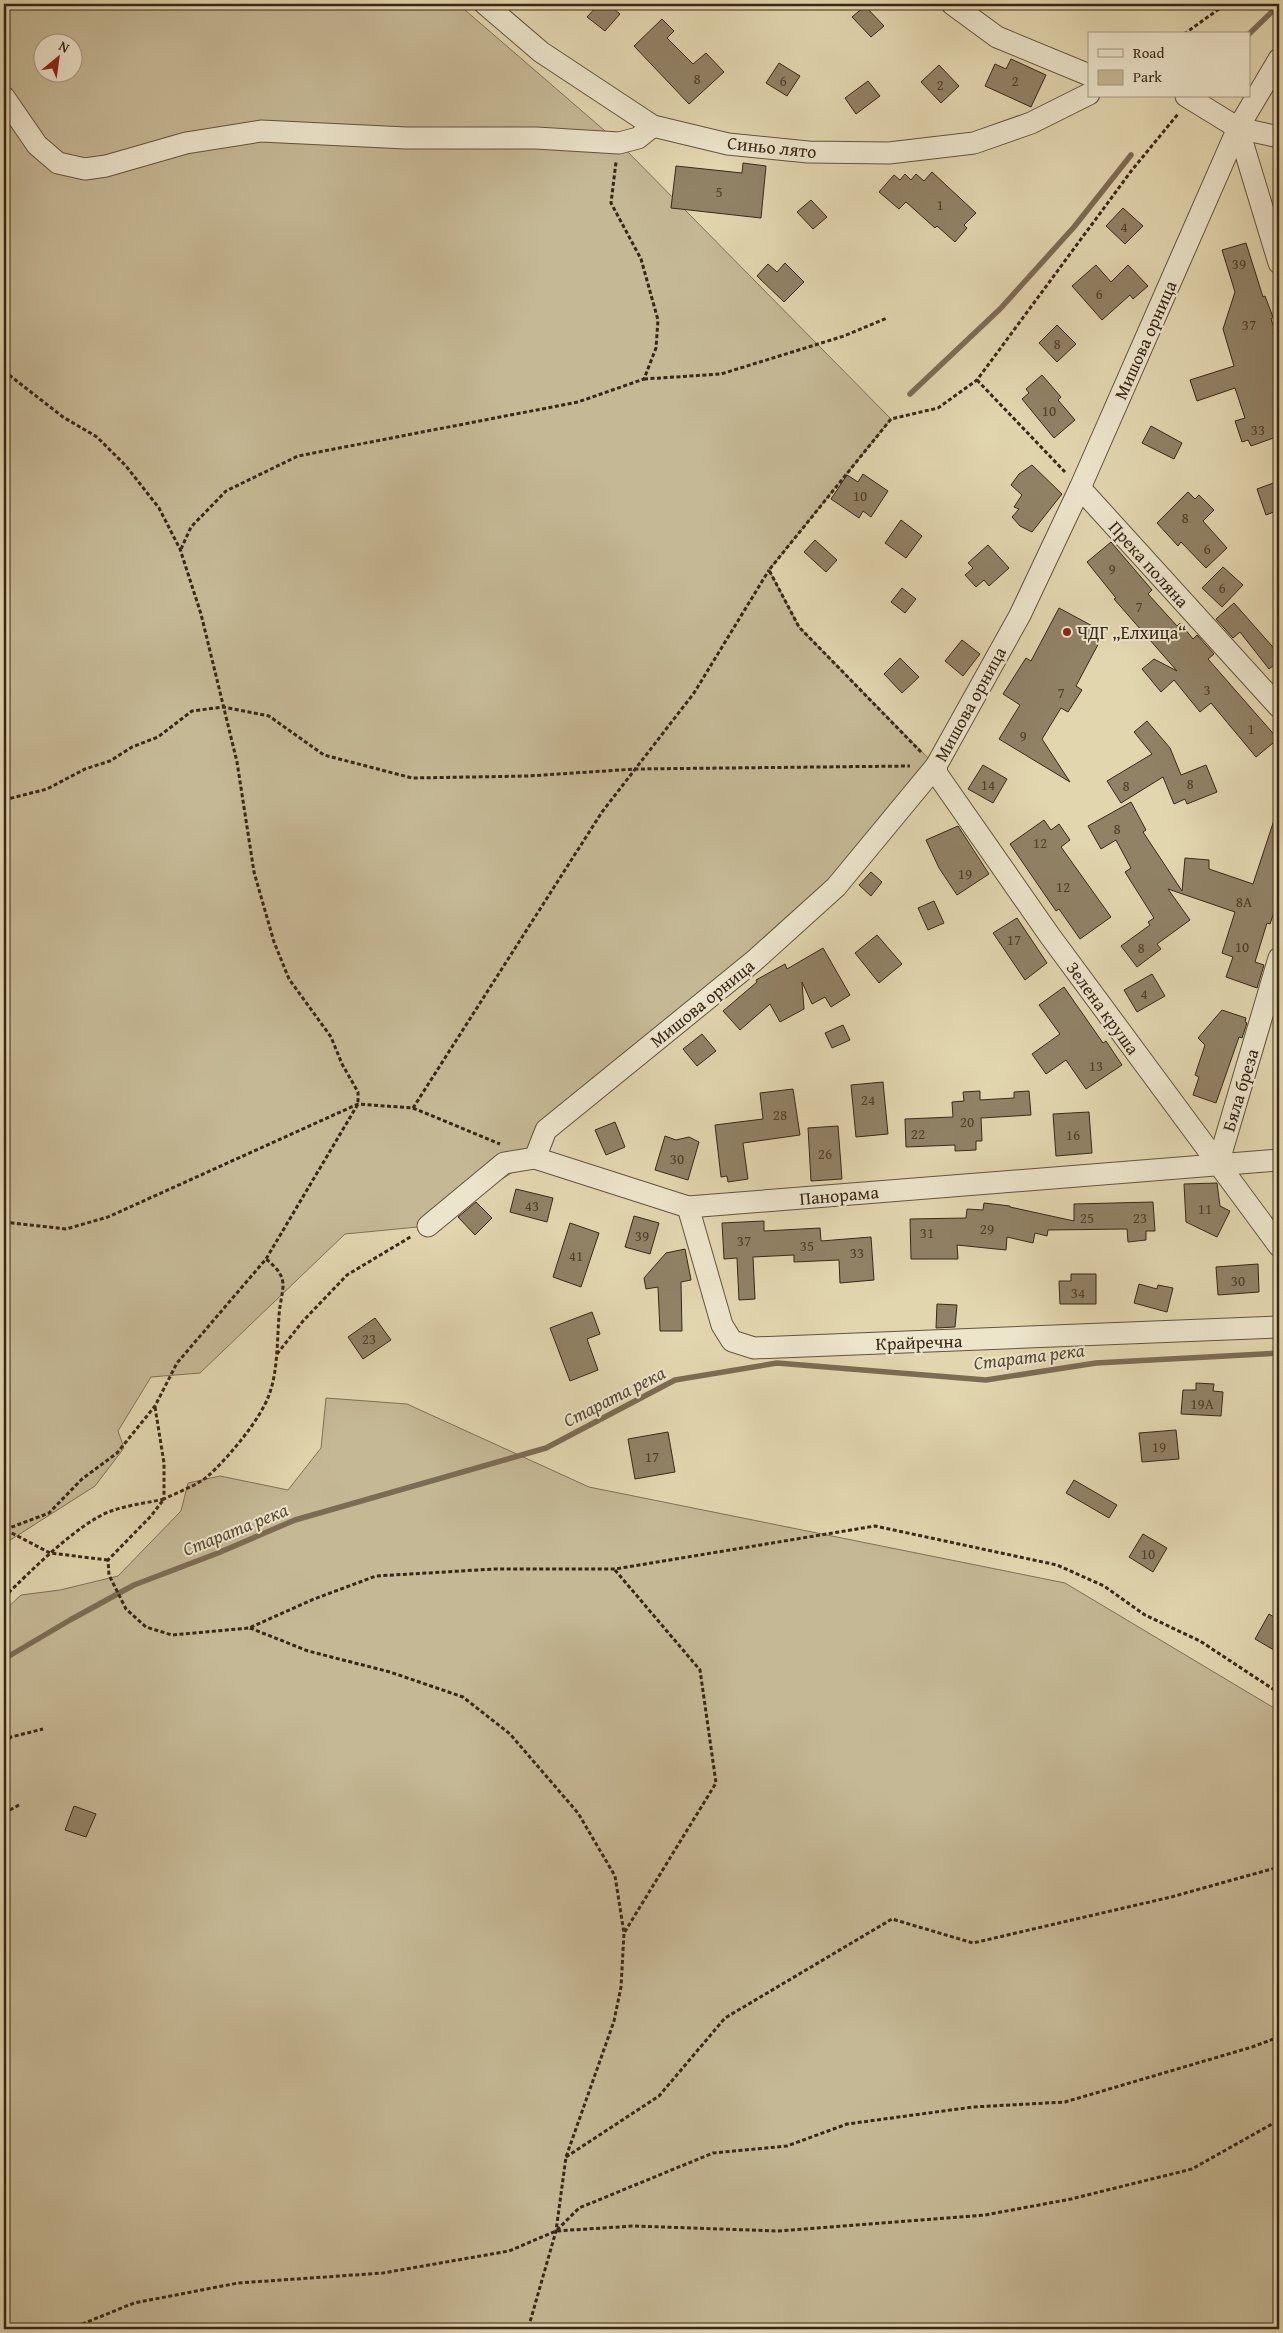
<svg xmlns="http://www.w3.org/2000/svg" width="1283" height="2333" font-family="'Gentium Book Plus',serif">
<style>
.green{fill:#c5b895;stroke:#7f7056;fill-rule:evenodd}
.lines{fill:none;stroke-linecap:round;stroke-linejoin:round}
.stream{stroke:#7c6c53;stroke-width:5.5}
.building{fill:#918266;stroke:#392716}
.street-casing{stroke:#63533c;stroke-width:23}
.path{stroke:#392716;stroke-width:3;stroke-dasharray:4 2.5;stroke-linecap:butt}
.street{stroke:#ece4cb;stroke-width:21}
.poi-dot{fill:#8f2418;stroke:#ece4cb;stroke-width:2}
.labels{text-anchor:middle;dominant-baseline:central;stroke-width:4;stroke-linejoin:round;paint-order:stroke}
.number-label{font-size:15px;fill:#4f3e2a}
.street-label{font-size:18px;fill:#392716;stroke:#ece4cb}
.poi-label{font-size:18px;fill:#392716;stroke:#ece4cb;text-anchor:start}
.water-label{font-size:19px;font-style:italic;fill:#5b4a34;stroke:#ece4cb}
</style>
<rect width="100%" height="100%" fill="#e2d6af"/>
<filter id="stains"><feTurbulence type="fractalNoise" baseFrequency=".004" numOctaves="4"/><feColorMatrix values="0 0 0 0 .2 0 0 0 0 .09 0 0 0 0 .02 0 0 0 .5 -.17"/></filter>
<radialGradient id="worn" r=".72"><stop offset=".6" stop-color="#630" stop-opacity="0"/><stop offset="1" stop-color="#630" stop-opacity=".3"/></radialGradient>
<g class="green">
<path d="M4 4H458L619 143 891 419 769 570 799 627 936 766 836 887 546 1130 535 1158 428 1226 345 1234 200 1373 151 1377 118 1431 124 1448 95 1486 4 1544ZM42 42H72V72H42Z"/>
<polygon points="326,1398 407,1404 589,1487 1065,1583 1279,1711 1279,2329 4,2329 4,1611 21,1595 60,1590 118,1576 181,1511 188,1483 220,1476 288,1490 321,1448"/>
</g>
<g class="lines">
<g class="stream">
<polyline points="1249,34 1279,5"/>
<polyline points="910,394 1000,309 1074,227 1131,155"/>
<polyline points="4,1659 70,1620 134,1585 218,1553 295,1520 546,1448 675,1380 777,1363 986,1380 1096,1363 1279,1353"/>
</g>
</g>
<g class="building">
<polygon points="599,4 608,4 620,14 605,31 587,17"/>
<polygon points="865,6 884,26 871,37 852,17"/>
<polygon points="662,19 674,31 667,38 693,64 706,53 724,72 689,104 634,46"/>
<polygon points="1011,59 1046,75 1031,107 985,86 995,64 1006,69"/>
<polygon points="779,63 800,76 787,96 766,83"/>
<polygon points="939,65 959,86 941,103 921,82"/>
<polygon points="868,81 880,96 856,114 845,98"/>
<polygon points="743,163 766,166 761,218 671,208 676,166 742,173"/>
<polygon points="932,172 976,213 964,225 967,228 955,242 937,226 935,228 906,202 899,209 879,192 894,175 900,180 905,174 911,180 916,174 924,181"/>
<polygon points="811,200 827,217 813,229 797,212"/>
<polygon points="1123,208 1143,226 1125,244 1106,226"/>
<polygon points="1246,243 1263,297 1265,296 1273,317 1271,319 1275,331 1273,332 1279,358 1279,436 1251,446 1248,440 1242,442 1235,421 1245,418 1235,388 1197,401 1190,380 1234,366 1223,329 1235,292 1222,250"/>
<polygon points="785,263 804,282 784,302 757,276 768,264 777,272"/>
<polygon points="1096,265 1111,282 1128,265 1148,286 1133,299 1130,295 1102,320 1072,286"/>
<polygon points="1057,325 1076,344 1057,362 1039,343"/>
<polygon points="1042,375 1061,397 1058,400 1075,420 1054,438 1022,399 1029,393 1026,389"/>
<polygon points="1151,426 1182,443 1174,459 1142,443"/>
<polygon points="1032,465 1062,494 1032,532 1020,526 1012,517 1019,509 1014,507 1022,495 1011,485 1019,474"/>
<polygon points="863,474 888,491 871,517 863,511 859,518 831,499 847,475 858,482"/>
<polygon points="1279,481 1279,510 1266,515 1257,489"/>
<polygon points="1188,492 1195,499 1199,495 1214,510 1203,521 1227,548 1206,568 1181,542 1178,546 1157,523"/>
<polygon points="901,520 922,536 906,558 885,543"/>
<polygon points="815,540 837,560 826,572 804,552"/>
<polygon points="1111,542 1152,590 1148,594 1177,626 1180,623 1193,639 1197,635 1214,654 1208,659 1278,739 1256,757 1211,703 1200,712 1174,680 1161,692 1142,669 1154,659 1177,671 1114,599 1116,598 1087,562"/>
<polygon points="988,545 1009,568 989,586 984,580 976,587 965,575 973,568 968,563"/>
<polygon points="1223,567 1243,585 1222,607 1202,588"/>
<polygon points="902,588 916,599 905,613 891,602"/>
<polygon points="1234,603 1279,654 1279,661 1269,669 1240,632 1233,638 1216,619"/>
<polygon points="1059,608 1098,629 1094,636 1101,639 1076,686 1082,690 1068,712 1061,708 1042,739 1070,782 999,739 1020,705 1003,694 1026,658 1031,661"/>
<polygon points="962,640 980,654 963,676 945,661"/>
<polygon points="900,658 919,677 902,693 884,674"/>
<polygon points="1147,721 1170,748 1181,775 1206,765 1217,792 1187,804 1185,799 1174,804 1163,777 1121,803 1107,781 1152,754 1134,732"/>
<polygon points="983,765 1007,779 993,803 968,789"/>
<polygon points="1131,802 1146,830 1143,832 1182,891 1185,858 1209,860 1209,869 1253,884 1276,814 1279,815 1279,898 1270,924 1267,923 1255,962 1264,965 1257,988 1226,977 1233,957 1222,953 1235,912 1168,889 1190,920 1157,944 1161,949 1137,967 1121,946 1150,925 1148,922 1154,918 1125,872 1131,868 1116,840 1101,849 1088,826"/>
<polygon points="1044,820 1051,830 1059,824 1070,840 1061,847 1111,917 1080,939 1059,909 1056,911 1010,844"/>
<polygon points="958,826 989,874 957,895 939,868 926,840"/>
<polygon points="871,872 882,882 871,896 859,885"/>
<polygon points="934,901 944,923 928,930 918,908"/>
<polygon points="1017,918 1047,963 1025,980 993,933"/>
<polygon points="877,935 902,964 879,983 855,953"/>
<polygon points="823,948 850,995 831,1007 825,997 812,1004 802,982 804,1009 780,1022 770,1004 740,1030 723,1011 757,982 756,980 785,964 787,969"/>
<polygon points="1152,974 1165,996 1137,1012 1124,990"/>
<polygon points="1064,987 1103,1043 1106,1041 1122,1065 1086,1089 1066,1060 1046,1074 1032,1054 1060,1034 1039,1005"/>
<polygon points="1222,1010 1246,1018 1245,1022 1247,1023 1242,1038 1239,1037 1216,1103 1193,1095 1199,1077 1195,1075 1205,1045 1198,1038"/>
<polygon points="843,1025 850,1040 832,1048 825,1033"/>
<polygon points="702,1034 716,1051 697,1066 683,1049"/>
<polygon points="883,1082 888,1134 856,1137 851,1085"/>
<polygon points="793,1089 800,1135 743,1143 748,1179 728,1182 727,1176 721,1177 715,1125 763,1119 760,1093"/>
<polygon points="980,1091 980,1100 1014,1098 1014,1092 1029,1091 1031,1115 981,1118 982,1141 976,1141 976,1150 955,1151 955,1145 906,1147 905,1119 953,1117 952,1102 964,1101 963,1092"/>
<polygon points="1089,1112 1092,1153 1056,1156 1053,1114"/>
<polygon points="615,1122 625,1147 606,1155 595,1130"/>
<polygon points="838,1126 842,1179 811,1181 808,1128"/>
<polygon points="665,1136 676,1140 689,1137 699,1142 688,1180 655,1170"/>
<polygon points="1217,1183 1220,1206 1230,1211 1217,1237 1186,1222 1184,1184"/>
<polygon points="516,1189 553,1198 547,1222 510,1212"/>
<polygon points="476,1202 492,1218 475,1235 458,1217"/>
<polygon points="1153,1202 1155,1231 1146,1231 1146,1240 1128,1242 1127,1229 1048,1230 1047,1236 1035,1233 1033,1243 1007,1237 1006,1250 957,1245 958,1259 911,1259 910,1219 966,1218 967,1209 983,1210 984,1203 1010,1206 1010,1207 1074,1221 1074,1204"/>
<polygon points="634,1216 659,1223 650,1254 625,1247"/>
<polygon points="764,1221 764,1231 820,1228 821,1241 871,1237 874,1280 840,1283 839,1260 794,1262 794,1255 753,1257 755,1299 739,1300 737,1258 724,1259 722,1223"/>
<polygon points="570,1223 599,1233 581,1287 553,1277"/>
<polygon points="685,1249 691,1280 681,1282 682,1331 660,1331 658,1287 646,1289 644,1278 666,1253"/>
<polygon points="1258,1264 1259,1292 1218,1295 1216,1267"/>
<polygon points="1071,1274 1096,1274 1096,1304 1060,1304 1059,1281 1071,1281"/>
<polygon points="1139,1284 1157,1289 1158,1285 1173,1288 1167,1312 1134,1303"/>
<polygon points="937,1304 957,1305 955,1327 936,1328"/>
<polygon points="592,1312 600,1334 587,1339 598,1370 570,1381 550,1328"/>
<polygon points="375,1318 391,1340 363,1359 348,1337"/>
<polygon points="1196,1383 1214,1384 1213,1391 1223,1392 1221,1416 1181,1414 1183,1390 1196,1390"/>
<polygon points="1176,1430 1179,1459 1142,1462 1139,1433"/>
<polygon points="668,1432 675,1472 635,1479 628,1439"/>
<polygon points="1074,1480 1117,1505 1109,1518 1066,1493"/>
<polygon points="1143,1534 1167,1548 1153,1572 1129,1557"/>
<polygon points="1269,1614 1279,1620 1279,1653 1255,1639"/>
<polygon points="74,1806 96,1814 86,1837 65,1830"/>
</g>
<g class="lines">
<defs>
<g id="street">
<polyline points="485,4 541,52 653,126 728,144 808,152 889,153 974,143 1031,123 1089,94"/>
<polyline points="952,4 997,37 1089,75"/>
<polyline points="1186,96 1238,128 1279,137"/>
<polyline points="4,97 37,145 58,163 85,169 106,166 186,143 261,131 406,138 536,138 619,143 638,138 653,126"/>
<polyline points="1238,128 1279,263"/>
<polyline points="1080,488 1279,707"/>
<polyline points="936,766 937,774 1050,936 1279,1246"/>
<polyline points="535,1158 546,1130 754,961 836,887 936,766 1020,615 1080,488 1238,128 1279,59"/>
<polyline points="1218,1164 1279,958"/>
<polyline points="688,1207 722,1325 732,1341 754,1348 1279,1327"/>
<polyline points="428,1226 504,1163 535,1158 688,1207 1279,1160"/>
</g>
</defs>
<use href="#street" class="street-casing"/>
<g class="path">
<polyline points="1184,34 1226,4"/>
<polyline points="4,371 63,417 97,437 126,466 159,508 180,549 201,614 237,762 254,872 274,942 289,979 331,1037 342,1064 358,1092 358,1104 266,1259 177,1363 155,1406 117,1453 82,1479 49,1513 4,1530"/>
<polyline points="644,379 721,374 844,336 887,318"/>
<polyline points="977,380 1065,472"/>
<polyline points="181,549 191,527 226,491 298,456 578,402 644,379 656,348 658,320 641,259 611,203 616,162"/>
<polyline points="921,752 799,627 769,570 891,419 938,408 977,380 1132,170 1178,114"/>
<polyline points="4,800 47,789 85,769 110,761 132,747 158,737 192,711 223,707 269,716 324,755 412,778 528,776 635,769 910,766"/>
<polyline points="413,1108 500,1144"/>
<polyline points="4,1222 66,1229 108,1217 358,1104 413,1108 602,812 694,693 769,570"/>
<polyline points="277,1354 303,1321 347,1275 412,1236"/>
<path d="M155 1407 164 1463V1499C178 1492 196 1486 208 1476 228 1458 260 1420 269 1395 278 1371 277 1341 279 1316 281 1287 292 1280 266 1259"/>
<polyline points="6,1530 50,1553 108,1560"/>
<polyline points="615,1570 700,1670 716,1783 624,1933"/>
<path d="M4 1597C30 1572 78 1523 111 1511 128 1505 147 1503 164 1499L151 1516 108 1560 109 1575 126 1609 146 1627 172 1635 249 1628 314 1599 376 1576 495 1569H615L875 1526 1057 1565 1104 1586 1145 1615 1200 1641 1279 1693"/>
<polyline points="250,1628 308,1651 390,1672 463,1697 510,1734 578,1813 615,1876 624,1933 621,1987 614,2021 566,2157 556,2231 528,2329"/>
<polyline points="4,1743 11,1737 43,1729"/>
<polyline points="4,1813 21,1804"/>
<polyline points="566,2157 659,2096 725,2018 892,1919 973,1943 1171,1897 1279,1867"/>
<polyline points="557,2230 579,2208 713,2153 787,2146 847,2124 973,2107 1065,2102 1252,2047 1279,2037"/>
<polyline points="70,2329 134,2303 238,2283 383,2273 509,2251 556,2231 634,2226 778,2231 985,2215 1071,2199 1192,2169 1279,2120"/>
</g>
<use href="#street" class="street"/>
</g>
<circle class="poi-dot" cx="1067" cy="632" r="5"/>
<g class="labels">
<g class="number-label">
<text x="697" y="78">8</text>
<text x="783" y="80">6</text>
<text x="1015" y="80">2</text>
<text x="940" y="84">2</text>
<text x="719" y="191">5</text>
<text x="940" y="204">1</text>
<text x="1124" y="226">4</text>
<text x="1239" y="263">39</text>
<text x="1099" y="293">6</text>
<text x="1249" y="324">37</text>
<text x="1057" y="343">8</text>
<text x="1049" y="410">10</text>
<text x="1258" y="429">33</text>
<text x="860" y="495">10</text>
<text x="1185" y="517">8</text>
<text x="1207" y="548">6</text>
<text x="1112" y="568">9</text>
<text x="1222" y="587">6</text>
<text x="1139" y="606">7</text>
<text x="1207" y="689">3</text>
<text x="1061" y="692">7</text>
<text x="1251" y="728">1</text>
<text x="1023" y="735">9</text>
<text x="1190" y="783">8</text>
<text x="988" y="784">14</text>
<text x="1126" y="785">8</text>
<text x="1117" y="828">8</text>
<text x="1040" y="842">12</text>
<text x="965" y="873">19</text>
<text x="1063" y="886">12</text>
<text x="1244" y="901">8А</text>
<text x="1014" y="939">17</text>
<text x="1242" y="946">10</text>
<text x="1141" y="947">8</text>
<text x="1144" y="993">4</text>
<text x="1096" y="1065">13</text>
<text x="868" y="1099">24</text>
<text x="780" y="1114">28</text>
<text x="967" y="1121">20</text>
<text x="918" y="1133">22</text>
<text x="1073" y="1134">16</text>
<text x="825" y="1153">26</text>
<text x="677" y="1158">30</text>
<text x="532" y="1205">43</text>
<text x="1205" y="1208">11</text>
<text x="1087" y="1217">25</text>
<text x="1140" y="1217">23</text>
<text x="987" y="1228">29</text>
<text x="927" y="1232">31</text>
<text x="642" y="1235">39</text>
<text x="744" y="1240">37</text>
<text x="807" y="1245">35</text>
<text x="857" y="1252">33</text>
<text x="576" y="1255">41</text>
<text x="1238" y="1280">30</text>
<text x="1078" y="1292">34</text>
<text x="369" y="1338">23</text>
<text x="1202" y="1403">19А</text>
<text x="1159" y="1446">19</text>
<text x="652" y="1456">17</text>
<text x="1148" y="1553">10</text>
</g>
<g class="street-label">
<text transform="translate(772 147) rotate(6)">Синьо лято</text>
<text transform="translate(1145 340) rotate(-66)">Мишова орница</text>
<text transform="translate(1149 564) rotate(48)">Прека поляна</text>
<text transform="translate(970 704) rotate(-61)">Мишова орница</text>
<text transform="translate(702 1003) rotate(-39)">Мишова орница</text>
<text transform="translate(1103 1008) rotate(54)">Зелена круша</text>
<text transform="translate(1240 1090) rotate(-73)">Бяла бреза</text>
<text transform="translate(839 1195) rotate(-5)">Панорама</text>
<text transform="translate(919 1342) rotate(-2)">Крайречна</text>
</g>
<g class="poi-label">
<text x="1077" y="632">ЧДГ „Елхица“</text>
</g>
<g class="water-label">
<text transform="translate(1029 1356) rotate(-7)">Старата река</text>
<text transform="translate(614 1396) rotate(-27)">Старата река</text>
<text transform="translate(235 1529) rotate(-22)">Старата река</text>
</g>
</g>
<rect width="1283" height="2333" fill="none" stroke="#e2d6af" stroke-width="20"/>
<rect x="5" y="5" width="1273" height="2323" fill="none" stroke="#392716" stroke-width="2.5"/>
<rect x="10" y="10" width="1263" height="2313" fill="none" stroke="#392716"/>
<rect x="1088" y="32" width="162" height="65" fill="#ece4cb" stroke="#a49883"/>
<rect x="1098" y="49" width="25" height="8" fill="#ece4cb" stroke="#a49883"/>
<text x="1133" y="58" font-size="15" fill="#392716">Road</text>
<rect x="1098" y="70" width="25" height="15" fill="#c5b895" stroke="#a49883"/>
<text x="1133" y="82" font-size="15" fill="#392716">Park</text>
<g transform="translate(58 58) rotate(29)"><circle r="24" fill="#ece4cb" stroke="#a49883"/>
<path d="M0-4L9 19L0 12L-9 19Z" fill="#8f2418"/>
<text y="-8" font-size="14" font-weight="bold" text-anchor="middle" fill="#392716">N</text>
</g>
<rect width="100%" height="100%" filter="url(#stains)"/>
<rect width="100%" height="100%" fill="url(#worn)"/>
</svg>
